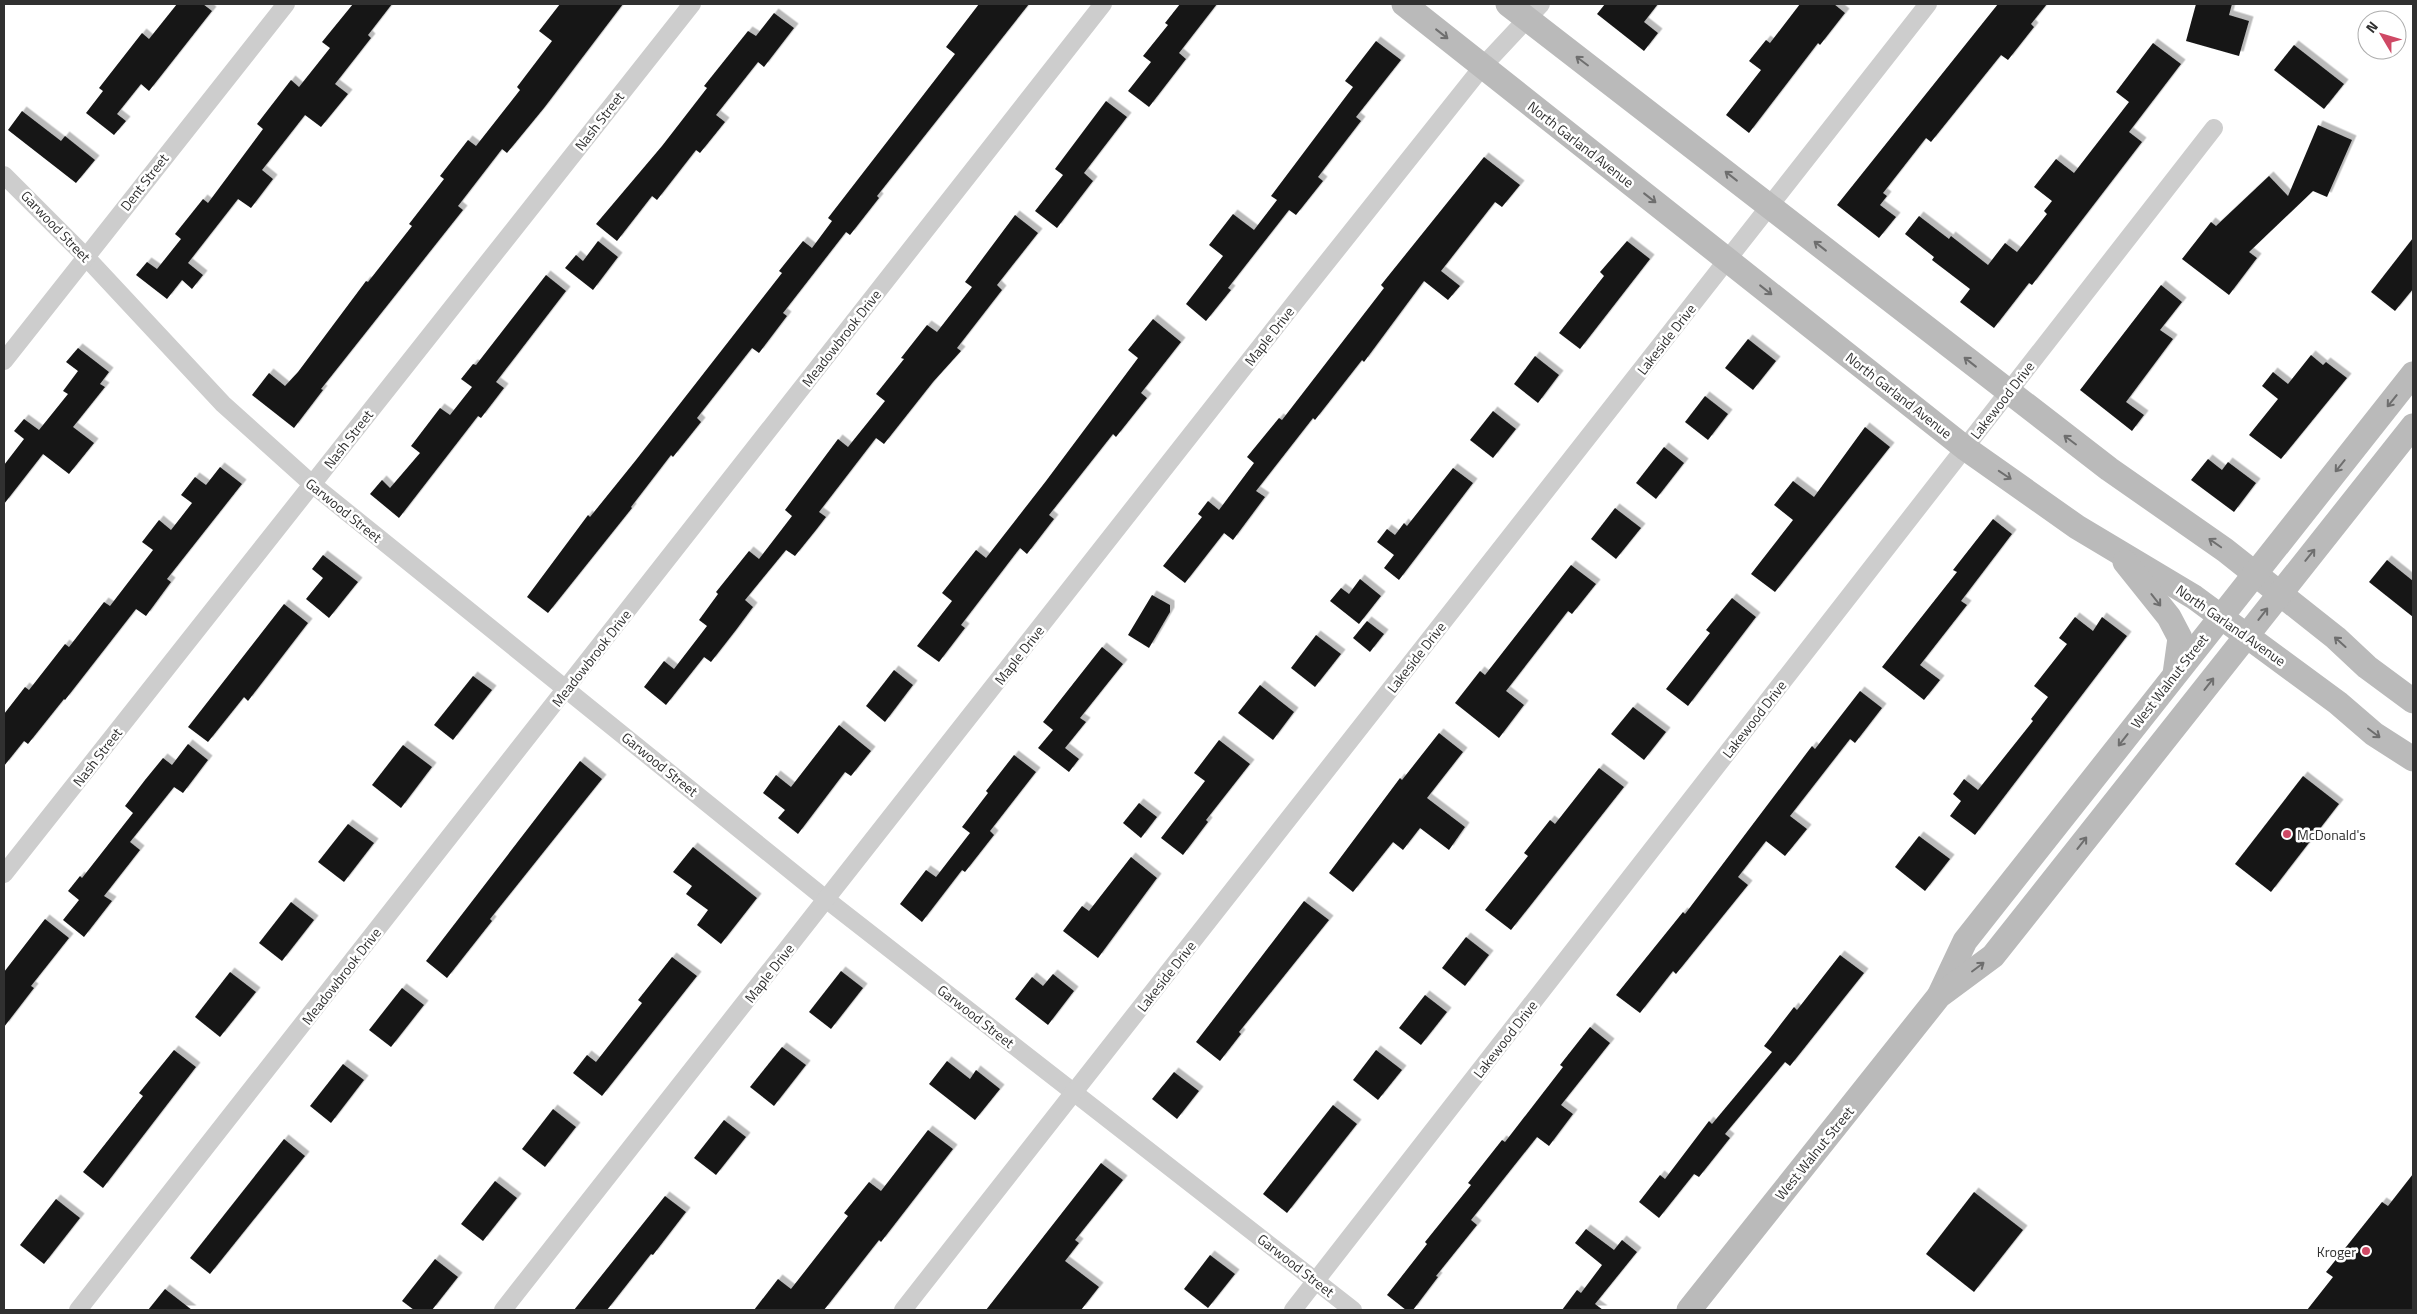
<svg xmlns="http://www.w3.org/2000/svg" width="2417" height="1314" font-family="'Titillium Web',sans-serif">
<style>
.building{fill:#171717;filter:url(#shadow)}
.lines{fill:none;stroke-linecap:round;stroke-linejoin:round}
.minor{stroke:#cdcdcd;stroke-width:18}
.secondary{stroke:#bababa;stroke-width:25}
.oneway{stroke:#6e6e6e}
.poi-dot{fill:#cf4965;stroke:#fff;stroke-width:2}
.labels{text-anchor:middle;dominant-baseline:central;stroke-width:5;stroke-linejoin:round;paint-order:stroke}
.street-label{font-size:14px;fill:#303030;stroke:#fff}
.poi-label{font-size:14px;fill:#303030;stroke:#fff;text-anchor:start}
</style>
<defs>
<filter id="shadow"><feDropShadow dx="4.5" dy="-4.5" stdDeviation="0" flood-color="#0004"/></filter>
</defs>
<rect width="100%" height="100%" fill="#fff"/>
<g class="building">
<polygon points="177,4 203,4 212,11 149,91 141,84 117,114 126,121 114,135 86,113 103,91 99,88 142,33 149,39"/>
<polygon points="353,4 392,4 368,35 371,38 335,84 348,94 321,127 305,115 262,170 273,179 251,208 238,199 188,263 203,275 192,289 182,280 167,299 136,275 147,262 157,269 181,239 175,234 203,199 208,203 263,129 257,124 291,80 299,87 330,48 322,42"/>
<polygon points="560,4 623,4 544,108 507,153 502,149 458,206 463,210 321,389 323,390 294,428 252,395 269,373 285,386 298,372 366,281 368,282 412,226 409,224 444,179 440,176 468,140 476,146 520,90 517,87 552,41 539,31"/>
<polygon points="979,4 1029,4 877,196 879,198 850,235 846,232 783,313 787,316 759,353 752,348 697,418 701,422 673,457 671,455 631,507 632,508 548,613 527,597 588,515 590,517 636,460 782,273 779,271 803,241 812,248 832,221 828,218 955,54 946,47"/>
<polygon points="1180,4 1217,4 1179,53 1186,59 1149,107 1128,91 1151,62 1143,56 1168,25 1165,23"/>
<polygon points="1605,4 1658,4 1644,22 1658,33 1644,51 1597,14"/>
<polygon points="1800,4 1834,4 1845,13 1820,45 1818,43 1749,133 1726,115 1761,70 1749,61 1766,40 1770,43"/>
<polygon points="1998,4 2047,4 2031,24 2034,27 2008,60 2001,55 1931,142 1926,138 1883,193 1887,196 1880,205 1896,217 1879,238 1837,205"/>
<polygon points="2196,4 2232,4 2229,15 2249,21 2239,56 2186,41"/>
<polygon points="774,13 794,28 764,67 758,62 716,115 725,122 700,153 696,150 657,200 652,196 617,241 596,224 662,146 707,88 704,86 748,31 756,36"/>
<polygon points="1376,41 1401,60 1356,117 1361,121 1318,177 1323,181 1296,215 1289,210 1228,288 1231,290 1206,321 1186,304 1223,256 1209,245 1233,214 1254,230 1277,200 1271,196 1353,87 1345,81"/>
<polygon points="2153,43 2181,64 2129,132 2142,142 2032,285 2029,283 1994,328 1960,302 1970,289 1932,260 1934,257 1905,234 1919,216 1949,239 1951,236 1988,265 2005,243 2017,252 2047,214 2044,211 2052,201 2034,187 2056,159 2074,173 2129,102 2116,92"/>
<polygon points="2294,45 2344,84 2324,109 2274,70"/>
<polygon points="1106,101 1127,117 1084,173 1093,181 1057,228 1035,211 1063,175 1055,169"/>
<polygon points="22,111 61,141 65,136 95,160 76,183 8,130"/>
<polygon points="2318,125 2352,140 2327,197 2313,191 2249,252 2257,258 2229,295 2182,259 2211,222 2216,226 2269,176 2288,196"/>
<polygon points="1484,157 1520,185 1502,207 1495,202 1441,271 1460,286 1448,300 1424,281 1364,362 1362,360 1315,420 1313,418 1256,491 1265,497 1233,540 1224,533 1185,583 1163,566 1202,517 1198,514 1208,501 1219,510 1254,463 1247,457 1279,418 1282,420 1384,288 1381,285"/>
<polygon points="1015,215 1038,233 997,285 1002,290 957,348 961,351 933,382 884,444 876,438 819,512 826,517 816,530 795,556 786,550 745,600 753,607 736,630 711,662 704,657 666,705 644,687 664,661 674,669 707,626 699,620 718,594 716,592 749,551 759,559 792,516 785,510 838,439 848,447 885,401 876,394 904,359 901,358 927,325 937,332 972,287 965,282"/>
<polygon points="2413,238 2413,289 2395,311 2371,292"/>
<polygon points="598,241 618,257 593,290 565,268 576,255 583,261"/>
<polygon points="1627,241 1650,259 1580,349 1559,333 1604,276 1600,272"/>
<polygon points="546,275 566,291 496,382 504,388 481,418 478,416 399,518 370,494 382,480 390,488 420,453 411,446 440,408 450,415 472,387 461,379 473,364 476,365"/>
<polygon points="2161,285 2182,302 2160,330 2173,339 2126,402 2144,415 2132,431 2080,390"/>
<polygon points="1153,319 1181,342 1141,393 1147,398 1116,437 1113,434 1049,515 1054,519 1027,554 1020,548 961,625 965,628 939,662 917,646 952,601 942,593 976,550 986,558 1046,481 1138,358 1128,350"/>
<polygon points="1748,339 1776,361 1753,390 1725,368"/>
<polygon points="78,348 109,372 100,384 105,387 73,427 94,443 69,474 43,454 4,504 4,465 24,439 14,431 24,419 39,430 68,394 63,391 78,371 66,362"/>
<polygon points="2311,355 2323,365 2326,362 2347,378 2281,459 2249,435 2278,399 2262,386 2273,372 2288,384"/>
<polygon points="1535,356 1559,375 1538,403 1514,384"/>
<polygon points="1705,396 1728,414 1708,440 1685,422"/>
<polygon points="1493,411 1516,429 1493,458 1470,440"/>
<polygon points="1865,427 1890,447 1775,592 1751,574 1793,520 1774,505 1793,481 1814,497"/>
<polygon points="1664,447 1684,463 1656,499 1636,483"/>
<polygon points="2208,459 2222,470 2228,462 2256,483 2234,512 2191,480"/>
<polygon points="220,467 242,484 167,579 171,582 146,616 136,609 65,700 64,699 28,744 24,741 4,766 4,714 25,687 29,690 65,644 69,647 104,602 110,606 153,550 142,542 159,520 171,530 192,503 181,495 195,477 206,485"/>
<polygon points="1453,468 1473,483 1399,580 1384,568 1394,555 1377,542 1387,529 1395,535 1404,523 1407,526"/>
<polygon points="1615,508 1641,528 1616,559 1591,539"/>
<polygon points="1993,519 2012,534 1961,601 1967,605 1920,665 1940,680 1924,700 1882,667 1957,572 1953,570"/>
<polygon points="323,555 358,582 329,618 306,599 323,578 312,569"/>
<polygon points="2387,560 2413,581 2413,617 2369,582"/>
<polygon points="1571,565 1596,584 1572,614 1568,611 1506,691 1524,705 1499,738 1455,703 1480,671 1485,675"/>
<polygon points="1360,579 1381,596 1359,624 1330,601 1341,588 1349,594"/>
<polygon points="1152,595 1170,605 1170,612 1149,648 1128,635"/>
<polygon points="1732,598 1756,617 1688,706 1666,689 1710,633 1706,630"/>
<polygon points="284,604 308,623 248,701 244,697 208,742 188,727"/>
<polygon points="2075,617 2093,631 2102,617 2127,636 1975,835 1950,816 1961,801 1953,794 1964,779 1978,790 2033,721 2031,719 2048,697 2034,686 2067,644 2059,638"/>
<polygon points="1367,621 1384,634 1370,652 1353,638"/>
<polygon points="1316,635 1341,654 1315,687 1291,668"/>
<polygon points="1102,647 1123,664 1080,718 1086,722 1065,748 1079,759 1069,772 1038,748 1053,730 1043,722"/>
<polygon points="894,670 913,685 885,722 866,706"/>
<polygon points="473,676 492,690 453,740 434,725"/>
<polygon points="1260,685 1294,712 1273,740 1238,713"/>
<polygon points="1860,691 1882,708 1855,743 1850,739 1790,816 1807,829 1785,856 1766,841 1738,877 1748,885 1676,974 1673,971 1640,1013 1616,995 1683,912 1685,914 1812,746 1815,749"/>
<polygon points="1633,707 1666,732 1644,760 1611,734"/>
<polygon points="839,725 871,751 851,776 845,772 798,834 778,818 785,810 763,793 776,775 791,787"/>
<polygon points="1439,733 1463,752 1427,798 1465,827 1449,850 1420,828 1403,850 1393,842 1353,892 1329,873 1400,778 1402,780"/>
<polygon points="1219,740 1250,764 1206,820 1208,822 1183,855 1161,838 1205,781 1194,773"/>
<polygon points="188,744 208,760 183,793 174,787 130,842 140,850 104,896 112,901 84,937 63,920 79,900 68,891 80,876 82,878 133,813 125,806 145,780 163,758 172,765"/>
<polygon points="403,745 432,767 401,808 372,785"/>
<polygon points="1014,755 1036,772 990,831 994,835 965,872 962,870 922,922 900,904 926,870 936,877 970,833 962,827 988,793 986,791"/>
<polygon points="580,761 602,779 490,919 492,921 447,978 426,961"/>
<polygon points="1599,768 1624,787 1511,930 1485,910 1528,856 1524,853 1550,820 1555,824"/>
<polygon points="2303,776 2339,804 2271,892 2235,864"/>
<polygon points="1139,803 1157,817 1141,838 1123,823"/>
<polygon points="348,824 374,843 344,882 318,862"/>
<polygon points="1919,836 1950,859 1925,891 1895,867"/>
<polygon points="693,847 757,898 721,944 697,925 708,910 686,894 692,886 673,872"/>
<polygon points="1131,857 1157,878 1098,958 1063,931 1082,906 1089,911"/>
<polygon points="1304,901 1329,920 1239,1032 1241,1034 1220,1061 1196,1042"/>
<polygon points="291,902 314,920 282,961 259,943"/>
<polygon points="45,919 69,938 31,986 34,988 4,1027 4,972"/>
<polygon points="1466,937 1489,955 1465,986 1442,968"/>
<polygon points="1840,955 1864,973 1790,1066 1785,1062 1725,1134 1730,1138 1699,1177 1694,1174 1659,1218 1639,1202 1660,1175 1665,1179 1709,1121 1712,1124 1772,1052 1764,1046 1794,1007 1797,1010"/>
<polygon points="672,957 697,976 602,1096 573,1073 587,1055 596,1062 642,1003 638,1000"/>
<polygon points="841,971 863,988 831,1029 809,1012"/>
<polygon points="230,972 256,992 220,1037 195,1017"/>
<polygon points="1053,974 1074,991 1048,1025 1015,999 1032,977 1043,986"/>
<polygon points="402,988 424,1005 391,1047 369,1030"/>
<polygon points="1425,995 1447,1012 1421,1045 1399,1028"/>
<polygon points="1590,1027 1610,1043 1561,1105 1573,1114 1549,1146 1537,1137 1471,1220 1477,1225 1436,1276 1438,1277 1413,1310 1406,1310 1387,1295 1427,1244 1425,1242 1471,1185 1468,1183 1502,1140 1505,1142 1563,1067 1560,1065"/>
<polygon points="782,1047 806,1065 774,1106 750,1087"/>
<polygon points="174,1050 196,1067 103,1188 83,1172 143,1096 139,1093"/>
<polygon points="1376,1050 1402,1070 1378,1100 1353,1080"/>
<polygon points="947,1061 970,1079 976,1070 1000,1089 975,1120 929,1084"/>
<polygon points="343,1064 364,1080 331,1123 310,1106"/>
<polygon points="1174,1072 1199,1091 1177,1119 1152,1099"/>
<polygon points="1333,1105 1357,1124 1287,1213 1263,1194"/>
<polygon points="553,1109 576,1127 545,1167 522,1149"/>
<polygon points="724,1120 746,1137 716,1175 694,1158"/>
<polygon points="928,1130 953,1149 881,1242 879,1240 824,1310 754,1310 778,1279 791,1289 848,1216 844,1213 869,1182 881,1191"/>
<polygon points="284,1139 305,1156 210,1274 190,1258"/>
<polygon points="1101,1163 1123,1180 1075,1240 1079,1243 1065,1261 1099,1287 1081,1310 986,1310"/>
<polygon points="2413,1174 2413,1310 2307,1310 2333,1277 2326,1272 2382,1202 2388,1206"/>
<polygon points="495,1181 517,1198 483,1241 461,1224"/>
<polygon points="1974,1192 2023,1230 1974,1292 1926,1254"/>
<polygon points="665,1196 686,1212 653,1255 651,1254 607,1310 574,1310"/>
<polygon points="56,1199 80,1218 44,1264 20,1245"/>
<polygon points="1586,1229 1614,1250 1622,1240 1637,1252 1595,1304 1603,1310 1562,1310 1577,1290 1581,1293 1602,1265 1575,1243"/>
<polygon points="1210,1255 1235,1274 1208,1308 1184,1289"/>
<polygon points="435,1259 458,1277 432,1310 414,1310 402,1301"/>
<polygon points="165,1289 192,1310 148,1310"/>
</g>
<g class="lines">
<g class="minor">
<polyline points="4,175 85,256 223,404 312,484 827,900 1353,1310"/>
<polyline points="4,361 286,4"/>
<polyline points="4,874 692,4"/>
<polyline points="78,1310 1103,4"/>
<polyline points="503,1310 1296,301 1483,66 1541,4"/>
<polyline points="903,1310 1928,4"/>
<polyline points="1293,1310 2214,128"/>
</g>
<g class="secondary">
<polyline points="1404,4 1965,448 2077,527 2194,597 2338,703 2374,734 2413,759"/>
<polyline points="1508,4 2109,469 2225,550 2336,638 2367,667 2413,701"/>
<polyline points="2125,562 2169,617 2180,638 2175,674"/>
<polyline points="1940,994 1965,941 2413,374"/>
<polyline points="1689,1310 1939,996 1993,956 2413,426"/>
</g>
</g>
<defs><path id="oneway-shaft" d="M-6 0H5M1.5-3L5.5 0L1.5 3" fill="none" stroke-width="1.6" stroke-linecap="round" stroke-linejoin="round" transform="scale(1.25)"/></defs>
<g class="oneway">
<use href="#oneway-shaft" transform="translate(1442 34) rotate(38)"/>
<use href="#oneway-shaft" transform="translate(1582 61) rotate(-143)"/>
<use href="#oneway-shaft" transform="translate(1731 176) rotate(-142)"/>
<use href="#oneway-shaft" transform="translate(1650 198) rotate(38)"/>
<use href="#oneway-shaft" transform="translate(1820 246) rotate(-142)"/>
<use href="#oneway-shaft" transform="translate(1766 290) rotate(38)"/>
<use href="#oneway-shaft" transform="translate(1970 362) rotate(-142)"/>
<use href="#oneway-shaft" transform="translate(2392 401) rotate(129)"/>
<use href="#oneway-shaft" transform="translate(2070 440) rotate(-143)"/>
<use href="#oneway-shaft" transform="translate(2340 466) rotate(129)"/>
<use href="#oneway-shaft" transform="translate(2005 475) rotate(34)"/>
<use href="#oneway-shaft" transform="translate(2215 543) rotate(-145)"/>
<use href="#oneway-shaft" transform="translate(2310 555) rotate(-51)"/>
<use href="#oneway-shaft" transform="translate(2156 600) rotate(52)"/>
<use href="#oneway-shaft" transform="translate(2263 614) rotate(-52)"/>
<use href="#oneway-shaft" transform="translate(2340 642) rotate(-138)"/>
<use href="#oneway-shaft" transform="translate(2209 684) rotate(-52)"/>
<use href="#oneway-shaft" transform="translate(2374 733) rotate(37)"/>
<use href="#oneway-shaft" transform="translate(2123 740) rotate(128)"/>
<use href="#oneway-shaft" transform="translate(2082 843) rotate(-52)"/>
<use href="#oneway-shaft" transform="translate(1978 967) rotate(-37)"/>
</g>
<g class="poi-dot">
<circle cx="2287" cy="834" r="5"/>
<circle cx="2366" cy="1251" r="5"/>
</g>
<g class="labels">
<g class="street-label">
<text transform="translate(599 121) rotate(-52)">Nash Street</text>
<text transform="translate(1581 144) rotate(38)">North Garland Avenue</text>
<text transform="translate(144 182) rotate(-52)">Dent Street</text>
<text transform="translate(56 226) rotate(46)">Garwood Street</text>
<text transform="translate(1269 336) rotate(-52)">Maple Drive</text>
<text transform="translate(841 338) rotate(-52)">Meadowbrook Drive</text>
<text transform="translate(1666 339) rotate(-52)">Lakeside Drive</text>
<text transform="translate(1899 395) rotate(38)">North Garland Avenue</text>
<text transform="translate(2002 400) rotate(-52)">Lakewood Drive</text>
<text transform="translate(348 439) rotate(-52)">Nash Street</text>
<text transform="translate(344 510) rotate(39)">Garwood Street</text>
<text transform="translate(2231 625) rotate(35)">North Garland Avenue</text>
<text transform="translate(1019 655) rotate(-52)">Maple Drive</text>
<text transform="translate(1416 657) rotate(-52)">Lakeside Drive</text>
<text transform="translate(591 658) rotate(-52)">Meadowbrook Drive</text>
<text transform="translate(2169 681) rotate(-52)">West Walnut Street</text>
<text transform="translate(1754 719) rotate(-52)">Lakewood Drive</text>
<text transform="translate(97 757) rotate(-52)">Nash Street</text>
<text transform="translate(660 764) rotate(39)">Garwood Street</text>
<text transform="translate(769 973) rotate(-52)">Maple Drive</text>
<text transform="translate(341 976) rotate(-52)">Meadowbrook Drive</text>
<text transform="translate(1166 976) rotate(-52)">Lakeside Drive</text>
<text transform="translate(976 1016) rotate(38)">Garwood Street</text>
<text transform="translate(1505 1039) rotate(-52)">Lakewood Drive</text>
<text transform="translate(1814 1153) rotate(-51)">West Walnut Street</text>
<text transform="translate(1296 1265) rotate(38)">Garwood Street</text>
</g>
<g class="poi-label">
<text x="2297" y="834">McDonald's</text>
<text x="2356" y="1251" text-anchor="end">Kroger</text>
</g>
</g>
<rect width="2417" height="1314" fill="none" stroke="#303030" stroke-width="10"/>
<g transform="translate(2382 35) rotate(308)"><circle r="24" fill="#ffffff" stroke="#acacac"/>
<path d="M0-4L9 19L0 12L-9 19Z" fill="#cf4965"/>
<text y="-8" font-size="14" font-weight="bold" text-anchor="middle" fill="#303030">N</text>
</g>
</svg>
